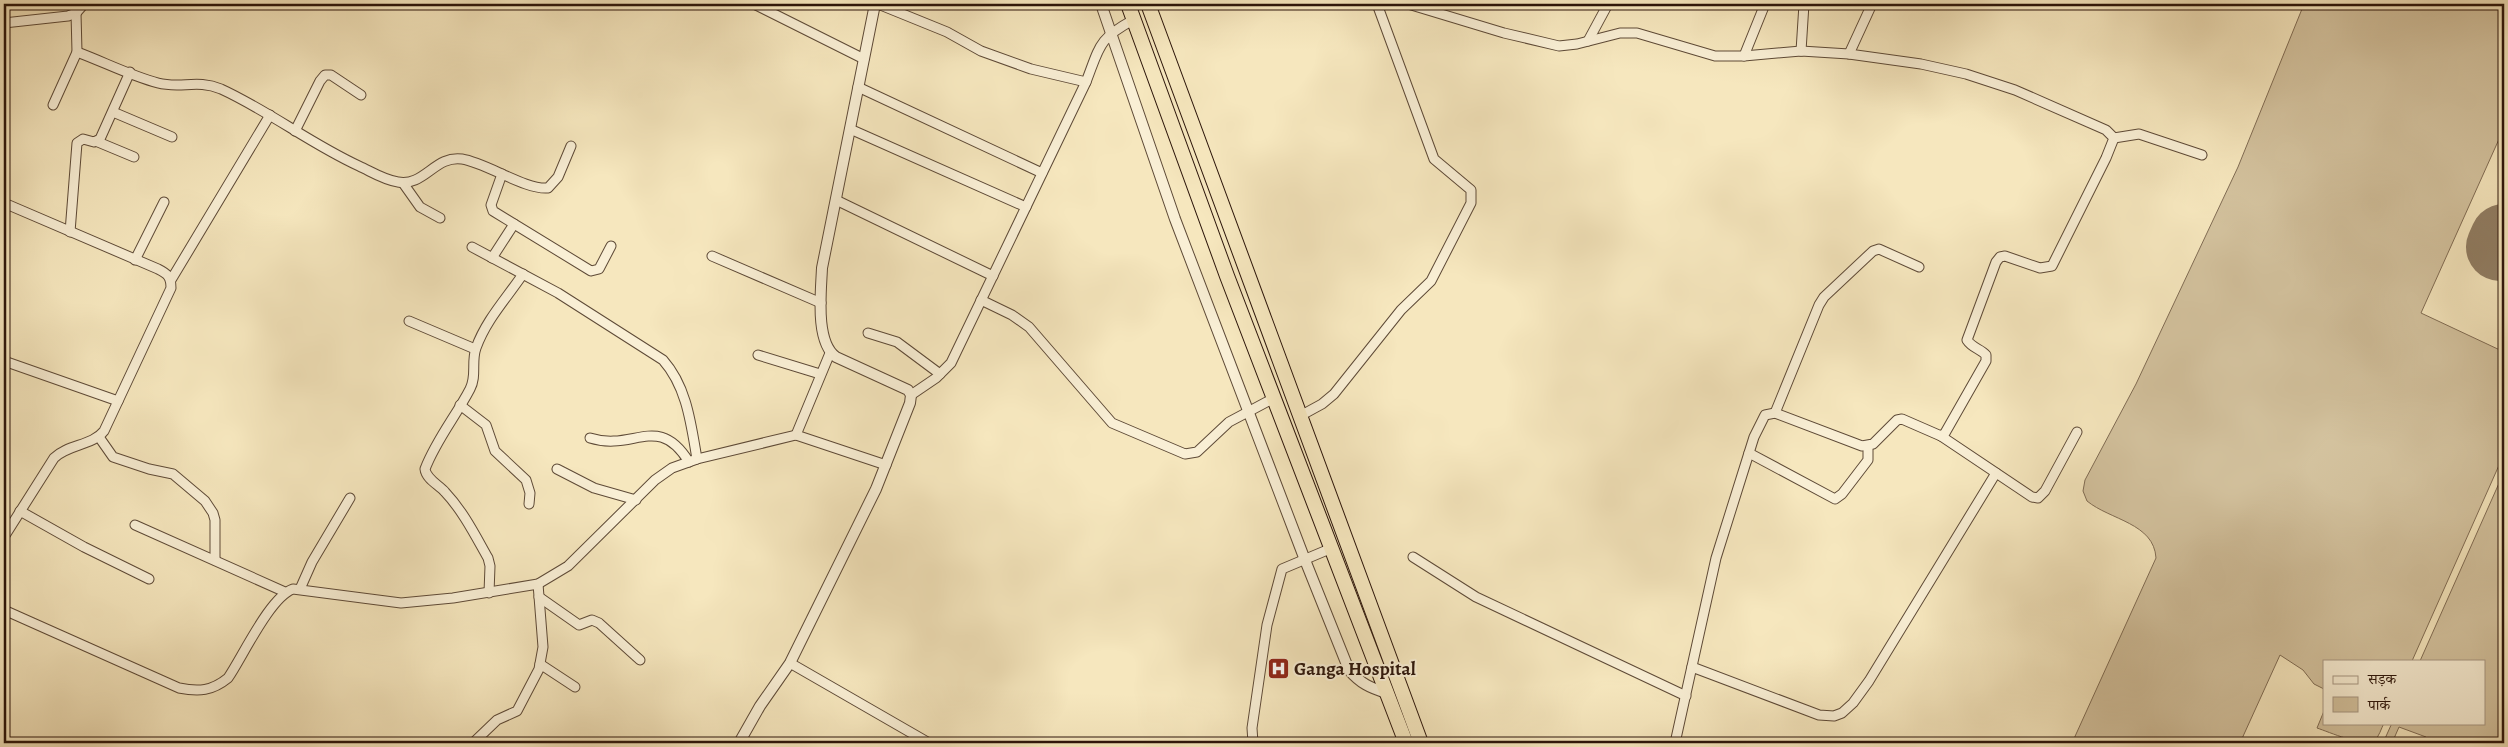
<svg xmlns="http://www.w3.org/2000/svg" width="2508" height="747" font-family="Alegreya,'Noto Serif Devanagari',serif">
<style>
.green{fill:#d4c39f;stroke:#806c54}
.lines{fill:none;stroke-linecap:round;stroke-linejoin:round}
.runway{stroke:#917e64;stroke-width:68}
.minor-casing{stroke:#5e4a37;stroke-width:11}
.tertiary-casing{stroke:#5e4a37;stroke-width:12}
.trunk-casing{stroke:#2c150a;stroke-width:16}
.minor{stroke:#f9efd5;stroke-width:9}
.tertiary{stroke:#f9efd5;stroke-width:10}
.trunk{stroke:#f6e7be;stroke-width:14}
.labels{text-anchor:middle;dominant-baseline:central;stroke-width:4;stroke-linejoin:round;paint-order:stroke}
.poi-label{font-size:19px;font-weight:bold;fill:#2c150a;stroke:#f9efd5;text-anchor:start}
</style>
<rect width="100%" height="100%" fill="#f6e7be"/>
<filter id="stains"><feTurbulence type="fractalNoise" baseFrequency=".004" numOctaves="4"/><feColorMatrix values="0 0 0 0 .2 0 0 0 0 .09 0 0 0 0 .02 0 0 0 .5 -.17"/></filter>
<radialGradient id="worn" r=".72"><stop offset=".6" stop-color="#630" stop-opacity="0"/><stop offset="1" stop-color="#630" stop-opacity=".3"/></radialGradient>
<g class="green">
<path d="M2304 4H2504V128L2421 313 2502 351 2504 346V454L2412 661H2324V689L2314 684 2303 670 2280 655 2240 743H2072L2156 558C2154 523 2110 520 2087 501L2083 491 2085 480 2136 384 2238 167Z"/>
<polygon points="2504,472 2504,743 2424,743 2426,737 2399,727 2392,743 2383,743 2392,723 2484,723 2484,661 2420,661"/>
<path d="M2324 711V723H2384C2381 729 2379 737 2374 741 2363 747 2329 732 2317 728Z"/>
</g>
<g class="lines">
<polyline class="runway" points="2500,247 2504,238"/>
<defs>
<g id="minor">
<polyline points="754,4 864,59"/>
<polyline points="878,4 947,32 981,51 1031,69 1086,82"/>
<path d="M1408 4 1504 33 1559 46 1577 44 1620 33H1637L1715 56H1744L1801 51 1849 54 1921 64 1966 74 2015 90 2106 130 2114 138 2106 158 2052 266 2040 268 2005 256 2000 257 1996 262 1967 340C1972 348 1981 349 1986 355V361L1945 433 1941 436 1902 419 1897 420 1873 444 1862 446 1775 413 1765 415 1754 437 1716 558 1675 743"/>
<polyline points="4,23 68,16 76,13 84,4"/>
<polyline points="1588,41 1608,4"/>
<polyline points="1801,51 1804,4"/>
<path d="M77 52C104 62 131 76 158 83 181 89 197 79 221 89 269 111 311 144 359 166 372 172 384 180 398 182 424 187 435 155 462 159 487 163 525 190 548 188L558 177 571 146"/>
<polyline points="1849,54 1872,4"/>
<polyline points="1744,56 1765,4"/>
<polyline points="858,87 1042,173"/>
<polyline points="53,105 77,52 76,13"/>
<polyline points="113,112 172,137"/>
<polyline points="850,129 1026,207"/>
<polyline points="295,131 320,81 325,75 331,75 361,95"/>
<polyline points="2114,138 2139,134 2202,155"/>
<polyline points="98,142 134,157"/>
<polyline points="502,174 491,205 493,211 591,271 599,269 611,246"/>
<polyline points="403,183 420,207 440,218"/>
<polyline points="836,200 993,276"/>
<path d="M4 203 158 269C168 274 171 277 171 288L104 431C92 446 68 444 54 458L4 537"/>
<polyline points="70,232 77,143 83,139 94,142 100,139 130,72"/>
<path d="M472 247 558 293 663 360C687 387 691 424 697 459"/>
<polyline points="712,256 821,303"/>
<polyline points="492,258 514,224"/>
<polyline points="135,260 164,202"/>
<polyline points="171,280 270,115"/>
<polyline points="981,300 1012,315 1029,327 1112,423 1185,454 1197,452 1229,422 1274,398"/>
<polyline points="409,321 475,349"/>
<polyline points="868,333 897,342 940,374"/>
<polyline points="758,355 820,374"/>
<polyline points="4,361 118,401"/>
<path d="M911 395 936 378 951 363 1086 82C1100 46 1098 39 1133 20"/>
<polyline points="460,405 486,425 495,451 526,480 530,493 529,504"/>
<polyline points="1775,413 1819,305 1824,297 1873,251 1879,249 1919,267"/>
<polyline points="1300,416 1322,404 1334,394 1401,310 1431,281 1471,203 1471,190 1434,159 1377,4"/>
<polyline points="796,435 830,353"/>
<polyline points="1941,436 2032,497 2038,498 2045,491 2077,432"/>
<polyline points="99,437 113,457 149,469 173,474 205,501 213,513 215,520 215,560"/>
<path d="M590 438C634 452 658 412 689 462"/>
<polyline points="1749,453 1835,499 1842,494 1868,460 1868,447"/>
<polyline points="557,469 594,488 636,500"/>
<polyline points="20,511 84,547 149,579"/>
<polyline points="135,525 285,592"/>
<polyline points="1413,557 1476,597 1686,696"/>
<polyline points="300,589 312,562 350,498"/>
<path d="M489 593 490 566 488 558C475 535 463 511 445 492 439 485 426 479 425 469 436 440 456 416 470 389 477 376 471 362 476 348 486 320 506 299 523 274"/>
<polyline points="539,597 579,625 592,620 599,623 640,660"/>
<path d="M4 610 179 688C199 692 212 691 228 678 243 656 270 597 293 589L401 603 453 598 538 584 568 566 655 480 672 468 697 459 796 435 886 465"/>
<polyline points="790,663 929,743"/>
<polyline points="540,664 575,687"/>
<polyline points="1692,667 1819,715 1834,716 1842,713 1853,703 1869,681 1996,473"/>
<polyline points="473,743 497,720 517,711 539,669 543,647 538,584"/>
<polyline points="1253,743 1252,728 1267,625 1282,569 1332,548"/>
</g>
<g id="tertiary">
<path d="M1101 4 1175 219 1305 560 1349 670C1360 683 1370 688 1387 693"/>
<path d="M739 743 760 706 790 663 876 489 910 403 911 395 908 390 836 357C815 342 821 292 822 268L875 4"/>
</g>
<g id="trunk">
<polyline points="1128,4 1227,276 1406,743"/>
<polyline points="1148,4 1421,743"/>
</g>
</defs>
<use href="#minor" class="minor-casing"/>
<use href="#tertiary" class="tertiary-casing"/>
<use href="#trunk" class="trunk-casing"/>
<use href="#minor" class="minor"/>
<use href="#tertiary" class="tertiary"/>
<use href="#trunk" class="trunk"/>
</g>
<defs>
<symbol id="hospital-square" viewBox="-11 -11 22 22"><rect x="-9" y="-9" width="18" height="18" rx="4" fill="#8f2418" stroke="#f9efd5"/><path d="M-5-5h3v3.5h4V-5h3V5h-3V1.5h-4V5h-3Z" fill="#fff"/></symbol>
</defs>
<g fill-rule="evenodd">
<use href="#hospital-square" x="1266" y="656" width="25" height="25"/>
</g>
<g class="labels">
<g class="poi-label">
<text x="1294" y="669">Ganga Hospital</text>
</g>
</g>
<rect width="2508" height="747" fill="none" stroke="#f6e7be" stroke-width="20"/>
<rect x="5" y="5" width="2498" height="737" fill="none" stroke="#2c150a" stroke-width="2.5"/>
<rect x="10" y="10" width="2488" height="727" fill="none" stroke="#2c150a"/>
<rect x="2323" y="660" width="162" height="65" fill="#f9efd5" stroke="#a79884"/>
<rect x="2333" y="676" width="25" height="8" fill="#f9efd5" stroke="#a79884"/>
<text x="2368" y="684" font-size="15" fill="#2c150a">सड़क</text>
<rect x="2333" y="697" width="25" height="15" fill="#d4c39f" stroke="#a79884"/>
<text x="2368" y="710" font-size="15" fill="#2c150a">पार्क</text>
<rect width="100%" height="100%" filter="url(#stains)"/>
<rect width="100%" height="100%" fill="url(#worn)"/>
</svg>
